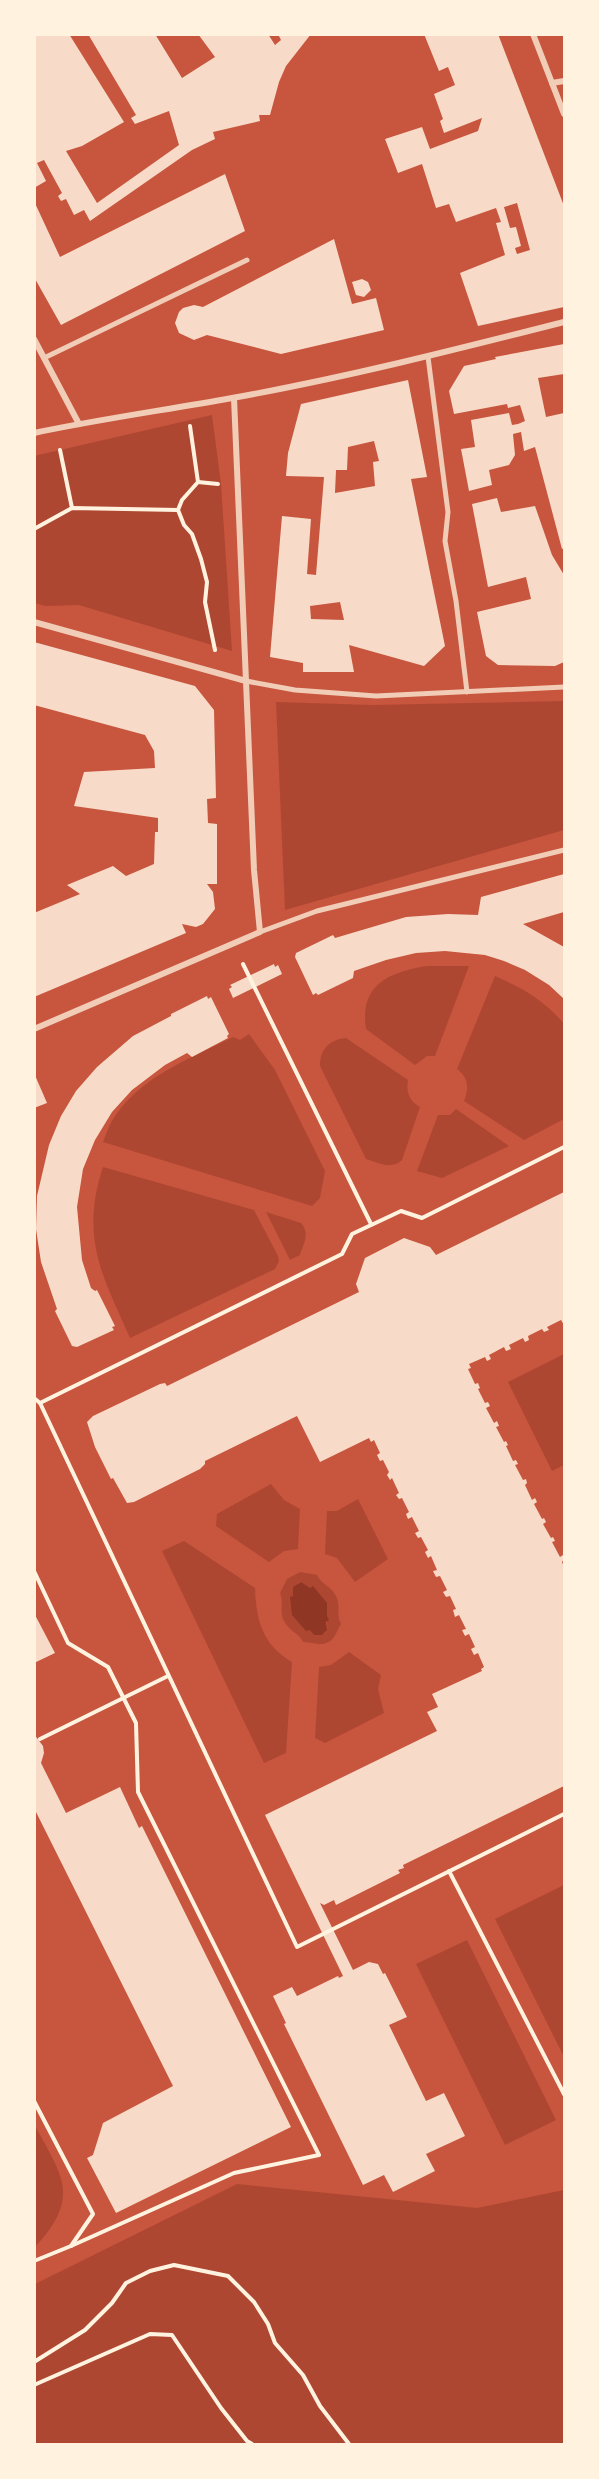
<svg xmlns="http://www.w3.org/2000/svg" width="599" height="2479" font-family="'DejaVu Sans',sans-serif">
<style>
.green{fill:#ae4732;fill-rule:evenodd}
.water{fill:#8f3625}
.building{fill:#f7dbc8;fill-rule:evenodd}
.lines{fill:none;stroke-linecap:round;stroke-linejoin:round}
.path{stroke:#fff3e0;stroke-width:4}
.pedestrian{stroke:#f1ccb7;stroke-width:5}
.minor{stroke:#f1ccb7;stroke-width:6}
</style>
<rect width="100%" height="100%" fill="#c8553d"/>
<g class="green">
<polygon points="212,415 221,484 232,651 79,605 45,606 35,603 34,456"/>
<polygon points="564,701 564,830 285,910 276,702 372,705"/>
<path d="M427 966H469L435 1056H427L415 1065 366 1029C359 984 390 972 427 966Z"/>
<path d="M495 976C524 989 544 1000 564 1024V1119L524 1140 464 1101C469 1088 469 1078 457 1069Z"/>
<path d="M249 1034 275 1070 325 1171 320 1198 312 1206 103 1142C106 1135 108 1127 112 1121 137 1078 191 1058 233 1037L240 1040Z"/>
<path d="M346 1038 408 1080C406 1092 409 1101 420 1107L402 1160C391 1170 379 1163 366 1159L320 1066C320 1049 329 1040 346 1038Z"/>
<polygon points="456,1109 509,1146 442,1178 417,1171 438,1115 450,1115"/>
<path d="M103 1167 254 1210 278 1256 279 1261 275 1269 130 1338C102 1275 80 1237 103 1167Z"/>
<path d="M266 1212 301 1223C310 1233 304 1243 300 1255L290 1260Z"/>
<polygon points="564,1354 564,1465 552,1471 508,1382"/>
<polygon points="271,1484 284,1500 300,1509 298,1549 284,1551 269,1562 216,1526 217,1514"/>
<polygon points="358,1499 388,1559 355,1582 337,1558 325,1554 327,1511 337,1511"/>
<path d="M184 1541 255 1588C256 1621 263 1645 292 1662L286 1753 264 1763 162 1551Z"/>
<path d="M300 1572 317 1575C321 1584 331 1586 336 1596 341 1605 336 1615 341 1624 338 1628 337 1633 334 1637 325 1649 314 1642 303 1642 299 1633 289 1631 284 1621 279 1612 284 1602 280 1593L287 1579ZM301 1582 327 1603V1628L325 1633C295 1629 287 1609 298 1583Z"/>
<polygon points="349,1652 381,1675 378,1689 384,1713 325,1743 315,1738 319,1667 331,1665"/>
<polygon points="564,1885 564,2057 495,1919"/>
<polygon points="467,1940 556,2120 505,2145 416,1964"/>
<path d="M34 2124C62 2176 82 2197 35 2247Z"/>
<polygon points="237,2184 477,2208 564,2190 564,2444 35,2444 35,2284"/>
</g>
<polygon class="water" points="301,1582 310,1588 313,1586 327,1603 327,1616 329,1620 326,1622 327,1630 322,1635 314,1635 310,1630 306,1631 292,1615 290,1597 293,1596 293,1587"/>
<g class="building">
<polygon points="34,34 69,34 124,122 82,146 66,151 97,203 179,145 169,111 135,124 131,118 136,115 88,34 155,34 182,78 215,57 198,34 268,34 275,45 281,40 278,34 311,34 286,66 279,82 270,115 259,115 260,121 213,132 215,139 192,150 90,221 84,210 74,215 66,199 61,201 58,196 62,193 44,160 37,163 46,181 34,188"/>
<path d="M424 34H498L564 206V307L478 326 460 273 505 255 496 223 501 222 496 208 456 222 449 204 436 208 422 164 398 173 385 139 422 127 430 149 478 131 482 118 444 133 440 121 443 119 434 94 455 85 448 67 439 71ZM517 203 530 250 517 254 515 248 521 246 516 227 510 228 504 207Z"/>
<polygon points="225,174 245,231 61,325 34,277 34,201 60,257"/>
<polygon points="334,239 352,304 376,298 384,330 281,354 207,335 194,340 179,333 175,323 179,312 183,308 194,305 203,307"/>
<polygon points="362,279 368,282 371,290 364,297 356,295 352,282"/>
<polygon points="564,344 564,374 538,378 546,417 564,413 564,548 562,549 535,447 524,451 521,432 513,434 515,455 509,465 489,470 492,485 469,491 461,449 475,447 471,420 509,413 512,425 518,424 525,421 520,405 508,408 507,404 454,414 449,391 464,366 496,359 495,357"/>
<path d="M408 380 427 477 411 479 445 646 424 666 349 645 354 672H303V663L270 657 282 516 311 519 307 574 316 575 324 477 286 476 288 453 301 404ZM374 441 379 461 373 462 375 486 335 493 336 470H347L348 447ZM340 602 344 620 311 619 310 606Z"/>
<polygon points="497,498 501,512 535,506 552,555 564,575 564,662 555,666 498,665 486,656 477,612 531,599 526,577 488,587 472,504"/>
<polygon points="34,642 195,686 214,710 216,798 207,799 208,823 217,824 217,884 207,884 213,892 215,909 203,924 196,927 182,924 186,933 34,997 34,913 80,894 67,885 113,866 126,876 154,864 155,832 158,832 158,818 74,806 84,772 155,768 154,751 145,735 34,705"/>
<polygon points="564,874 564,912 523,924 564,947 564,999 549,985 525,970 504,961 485,955 445,951 416,953 386,960 354,971 353,978 318,995 316,993 313,995 295,957 296,953 333,935 335,938 406,917 448,914 478,915 481,897"/>
<polygon points="274,964 275,967 278,965 282,974 233,998 229,989 232,987 230,985"/>
<polygon points="207,996 208,999 211,997 229,1034 227,1036 228,1038 192,1057 187,1053 165,1065 132,1090 112,1112 95,1140 83,1169 77,1207 82,1260 91,1288 95,1291 97,1290 115,1326 112,1327 114,1330 77,1347 72,1346 55,1311 57,1309 41,1262 36,1229 37,1196 49,1145 61,1116 76,1091 97,1067 133,1036 171,1016 171,1014"/>
<polygon points="34,1073 47,1103 34,1108"/>
<polygon points="564,1192 564,1325 561,1320 547,1327 549,1330 544,1332 542,1329 528,1336 529,1340 525,1342 523,1338 509,1345 511,1349 506,1351 504,1347 489,1355 491,1359 487,1361 485,1357 469,1364 471,1368 468,1369 475,1384 478,1383 480,1388 478,1389 485,1403 488,1402 490,1406 486,1408 494,1423 497,1421 499,1426 496,1427 504,1442 506,1441 508,1445 506,1446 513,1461 516,1460 518,1464 515,1465 523,1480 526,1479 527,1483 525,1485 532,1500 535,1498 537,1502 534,1504 542,1519 544,1518 546,1522 543,1524 551,1538 553,1537 555,1541 552,1542 560,1557 563,1555 564,1559 562,1562 564,1567 564,1786 403,1865 404,1868 398,1870 400,1873 336,1905 334,1900 324,1905 320,1903 353,1970 369,1962 378,1964 383,1974 385,1973 407,2017 389,2025 426,2101 444,2093 465,2136 426,2154 435,2171 393,2192 384,2175 363,2185 284,2024 286,2023 273,1996 292,1987 297,1996 338,1976 339,1978 343,1976 265,1815 437,1731 427,1712 438,1707 432,1694 482,1671 481,1669 484,1667 478,1653 474,1655 471,1649 475,1647 469,1634 465,1636 462,1630 466,1629 459,1615 455,1617 453,1610 456,1609 450,1596 446,1597 443,1592 447,1590 440,1576 436,1577 433,1571 437,1570 431,1556 428,1558 425,1552 428,1550 421,1537 418,1538 415,1533 419,1531 412,1517 408,1519 406,1514 409,1512 402,1498 399,1499 396,1495 399,1493 392,1478 390,1480 387,1475 389,1472 383,1460 380,1461 377,1455 380,1453 374,1440 371,1442 369,1438 320,1462 297,1416 205,1461 205,1464 200,1469 134,1502 127,1503 113,1478 111,1479 95,1447 87,1422 93,1416 160,1384 165,1383 167,1386 359,1292 356,1284 365,1258 404,1238 430,1247 436,1255"/>
<polygon points="34,1613 55,1653 34,1663"/>
<polygon points="34,1734 43,1746 44,1753 41,1763 66,1813 120,1787 139,1828 142,1826 291,2127 116,2213 87,2158 93,2155 103,2123 173,2086 34,1808"/>
</g>
<g class="lines">
<g class="path">
<polyline points="190,426 198,482 182,500 178,510 184,525 192,534 201,559 207,582 205,602 215,650"/>
<polyline points="60,450 72,508"/>
<polyline points="198,482 218,484"/>
<polyline points="34,529 72,508 178,510"/>
<polyline points="243,964 371,1224"/>
<polyline points="34,1398 40,1403 342,1254 352,1234 401,1211 422,1218 564,1147"/>
<polyline points="40,1403 297,1947 564,1814"/>
<polyline points="34,1571 68,1643 108,1667 136,1723 138,1792 319,2155 234,2173 71,2246"/>
<polyline points="40,1739 168,1676"/>
<polyline points="449,1871 564,2094"/>
<polyline points="34,2101 93,2214 71,2246 34,2261"/>
<polyline points="34,2362 85,2330 112,2303 126,2283 150,2271 174,2265 228,2276 254,2302 268,2324 275,2343 303,2375 320,2406 349,2444"/>
<polyline points="34,2385 150,2334 172,2335 221,2408 247,2441 252,2444"/>
</g>
<g class="pedestrian">
<polyline points="428,357 448,512 445,541 456,601 467,692"/>
<polyline points="44,358 247,260"/>
<polyline points="246,681 295,690 376,696 564,687"/>
<polyline points="260,932 317,911 564,850"/>
</g>
<g class="minor">
<polyline points="533,34 564,114"/>
<polyline points="552,83 564,81"/>
<polyline points="34,339 79,424"/>
<path d="M34 433C100 419 166 410 232 398 344 378 454 350 564 322"/>
<polyline points="34,622 246,681"/>
<polyline points="34,1029 260,932 254,870 234,398"/>
</g>
</g>
<rect width="599" height="2479" fill="none" stroke="#fff3e0" stroke-width="72"/>
</svg>
